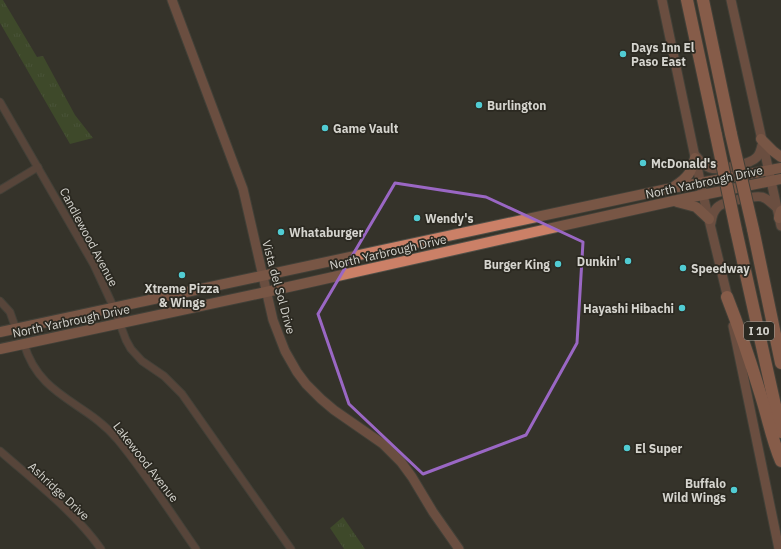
<svg xmlns="http://www.w3.org/2000/svg" width="781" height="549" font-family="'IBM Plex Sans',sans-serif">
<style>
.grass{fill:url(#grass-tufts)}
.lines{fill:none;stroke-linecap:round;stroke-linejoin:round}
.street-casing{stroke:#525048;stroke-width:9}
.secondary-casing{stroke:#525048;stroke-width:11}
.primary-casing{stroke:#525048;stroke-width:12}
.highway-casing{stroke:#525048;stroke-width:14}
.street{stroke:#805b4e;stroke-width:7}
.secondary{stroke:#aa705c;stroke-width:9}
.primary{stroke:#cb8067;stroke-width:10}
.highway{stroke:#e88e70;stroke-width:12}
.highway-bridge-casing{stroke:#525048;stroke-width:14;stroke-linecap:butt}
.highway-bridge{stroke:#e88e70;stroke-width:12}
.marked{fill:none;stroke:#9a67c4;stroke-width:3;stroke-linejoin:round}
.poi-dot{fill:#51ccd3;stroke:#2b2921;stroke-width:1.5}
.labels{text-anchor:middle;dominant-baseline:central;stroke-width:3.5;stroke-linejoin:round;paint-order:stroke}
.shield{fill:#2b2921;stroke:#a2a19a;stroke-width:1}
.shield-label{font-size:11px;font-weight:bold;fill:#d5d4ce}
.poi-label{font-size:12px;font-weight:bold;fill:#d5d4ce;stroke:#2b2921;text-anchor:start}
.street-label{font-size:12px;fill:#d5d4ce;stroke:#2b2921}
</style>
<defs>
<pattern id="grass-tufts" width="24" height="20" patternUnits="userSpaceOnUse"><rect width="24" height="20" fill="#49642b"/><path d="M3 7l-1-3M5 7V3M7 7l1-3M15 17l-1-3M17 17v-4M19 17l1-3" fill="none" stroke="#627949"/></pattern>
</defs>
<rect width="100%" height="100%" fill="#35332a"/>
<g class="grass">
<polygon points="0,0 3,0 37,57 43,56 75,115 93,138 70,144 0,23"/>
<polygon points="343,517 365,549 344,549 330,528"/>
</g>
<g class="lines">
<defs>
<g id="street">
<polyline points="0,102 94,265 114,308 126,340 131,349 142,361 164,376 182,394 291,549"/>
<polyline points="0,190 38,167"/>
<polyline points="0,301 10,312 16,329"/>
<path d="M24 344C40 398 86 401 118 440 146 474 171 513 196 549"/>
<path d="M0 451C33 480 76 513 101 549"/>
</g>
<g id="secondary">
<polyline points="172,0 243,189 273,320 285,351 297,372 306,384 321,399 334,410 383,444 401,462 412,477 433,512 459,549"/>
<polyline points="662,0 703,195 729,303"/>
<polyline points="731,0 781,226"/>
<path d="M696 156C700 161 704 166 710 168 719 171 751 164 757 157 760 154 761 149 762 145"/>
<path d="M711 223C712 217 713 210 719 206 724 202 755 195 762 197 767 198 772 204 777 208"/>
<polyline points="733,326 779,549"/>
</g>
<g id="primary">
<polyline points="761,139 773,151 781,157"/>
<path d="M675 186C689 177 691 172 695 158"/>
<polyline points="677,202 696,207 709,219"/>
<polyline points="779,218 781,211"/>
<polyline points="0,332 672,188 781,168"/>
<polyline points="0,349 266,292 673,201 781,179"/>
</g>
<g id="highway">
<polyline points="687,0 716,135"/>
<polyline points="703,0 731,134"/>
<polyline points="753,229 781,363"/>
<polyline points="736,230 781,432"/>
<path d="M727 297C740 330 751 363 761 396 768 418 772 440 781 461"/>
</g>
</defs>
<use href="#street" class="street-casing"/>
<use href="#secondary" class="secondary-casing"/>
<use href="#primary" class="primary-casing"/>
<use href="#highway" class="highway-casing"/>
<use href="#street" class="street"/>
<use href="#secondary" class="secondary"/>
<use href="#primary" class="primary"/>
<use href="#highway" class="highway"/>
<defs>
<g id="highway-bridge">
<polyline points="731,134 753,229"/>
<polyline points="716,135 736,230"/>
</g>
</defs>
<use href="#highway-bridge" class="highway-bridge-casing"/>
<use href="#highway-bridge" class="highway-bridge"/>
</g>
<path d="M0 0H781V549H0ZM395 183 486 197 583 242 577 343 526 435 423 474 349 404 318 314Z" fill="#35332a" fill-opacity=".55" fill-rule="evenodd"/>
<path class="marked" d="M395 183 486 197 583 242 577 343 526 435 423 474 349 404 318 314Z"/>
<g class="poi-dot">
<circle cx="623" cy="54" r="4"/>
<circle cx="479" cy="105" r="4"/>
<circle cx="325" cy="128" r="4"/>
<circle cx="643" cy="163" r="4"/>
<circle cx="417" cy="218" r="4"/>
<circle cx="281" cy="232" r="4"/>
<circle cx="628" cy="261" r="4"/>
<circle cx="558" cy="264" r="4"/>
<circle cx="683" cy="268" r="4"/>
<circle cx="182" cy="275" r="4"/>
<circle cx="682" cy="308" r="4"/>
<circle cx="627" cy="448" r="4"/>
<circle cx="734" cy="490" r="4"/>
</g>
<g class="labels">
<rect class="shield" x="744" y="322" width="30" height="18" rx="3"/>
<g class="shield-label">
<text x="759" y="331">I 10</text>
</g>
<g class="poi-label">
<text x="631" y="47">Days Inn El<tspan x="631" dy="14">Paso East</tspan></text>
<text x="487" y="105">Burlington</text>
<text x="333" y="128">Game Vault</text>
<text x="651" y="163">McDonald's</text>
<text x="425" y="218">Wendy's</text>
<text x="289" y="232">Whataburger</text>
<text x="620" y="261" text-anchor="end">Dunkin'</text>
<text x="550" y="264" text-anchor="end">Burger King</text>
<text x="691" y="268">Speedway</text>
<text x="182" y="288" text-anchor="middle">Xtreme Pizza<tspan x="182" dy="14">&amp; Wings</tspan></text>
<text x="674" y="308" text-anchor="end">Hayashi Hibachi</text>
<text x="635" y="448">El Super</text>
<text x="726" y="483" text-anchor="end">Buffalo<tspan x="726" dy="14">Wild Wings</tspan></text>
</g>
<g class="street-label">
<text transform="translate(704 182) rotate(-12)">North Yarbrough Drive</text>
<text transform="translate(89 237) rotate(62)">Candlewood Avenue</text>
<text transform="translate(388 252) rotate(-13)">North Yarbrough Drive</text>
<text transform="translate(279 287) rotate(75)">Vista del Sol Drive</text>
<text transform="translate(71 321) rotate(-12)">North Yarbrough Drive</text>
<text transform="translate(146 462) rotate(52)">Lakewood Avenue</text>
<text transform="translate(59 491) rotate(43)">Ashridge Drive</text>
</g>
</g>
</svg>
